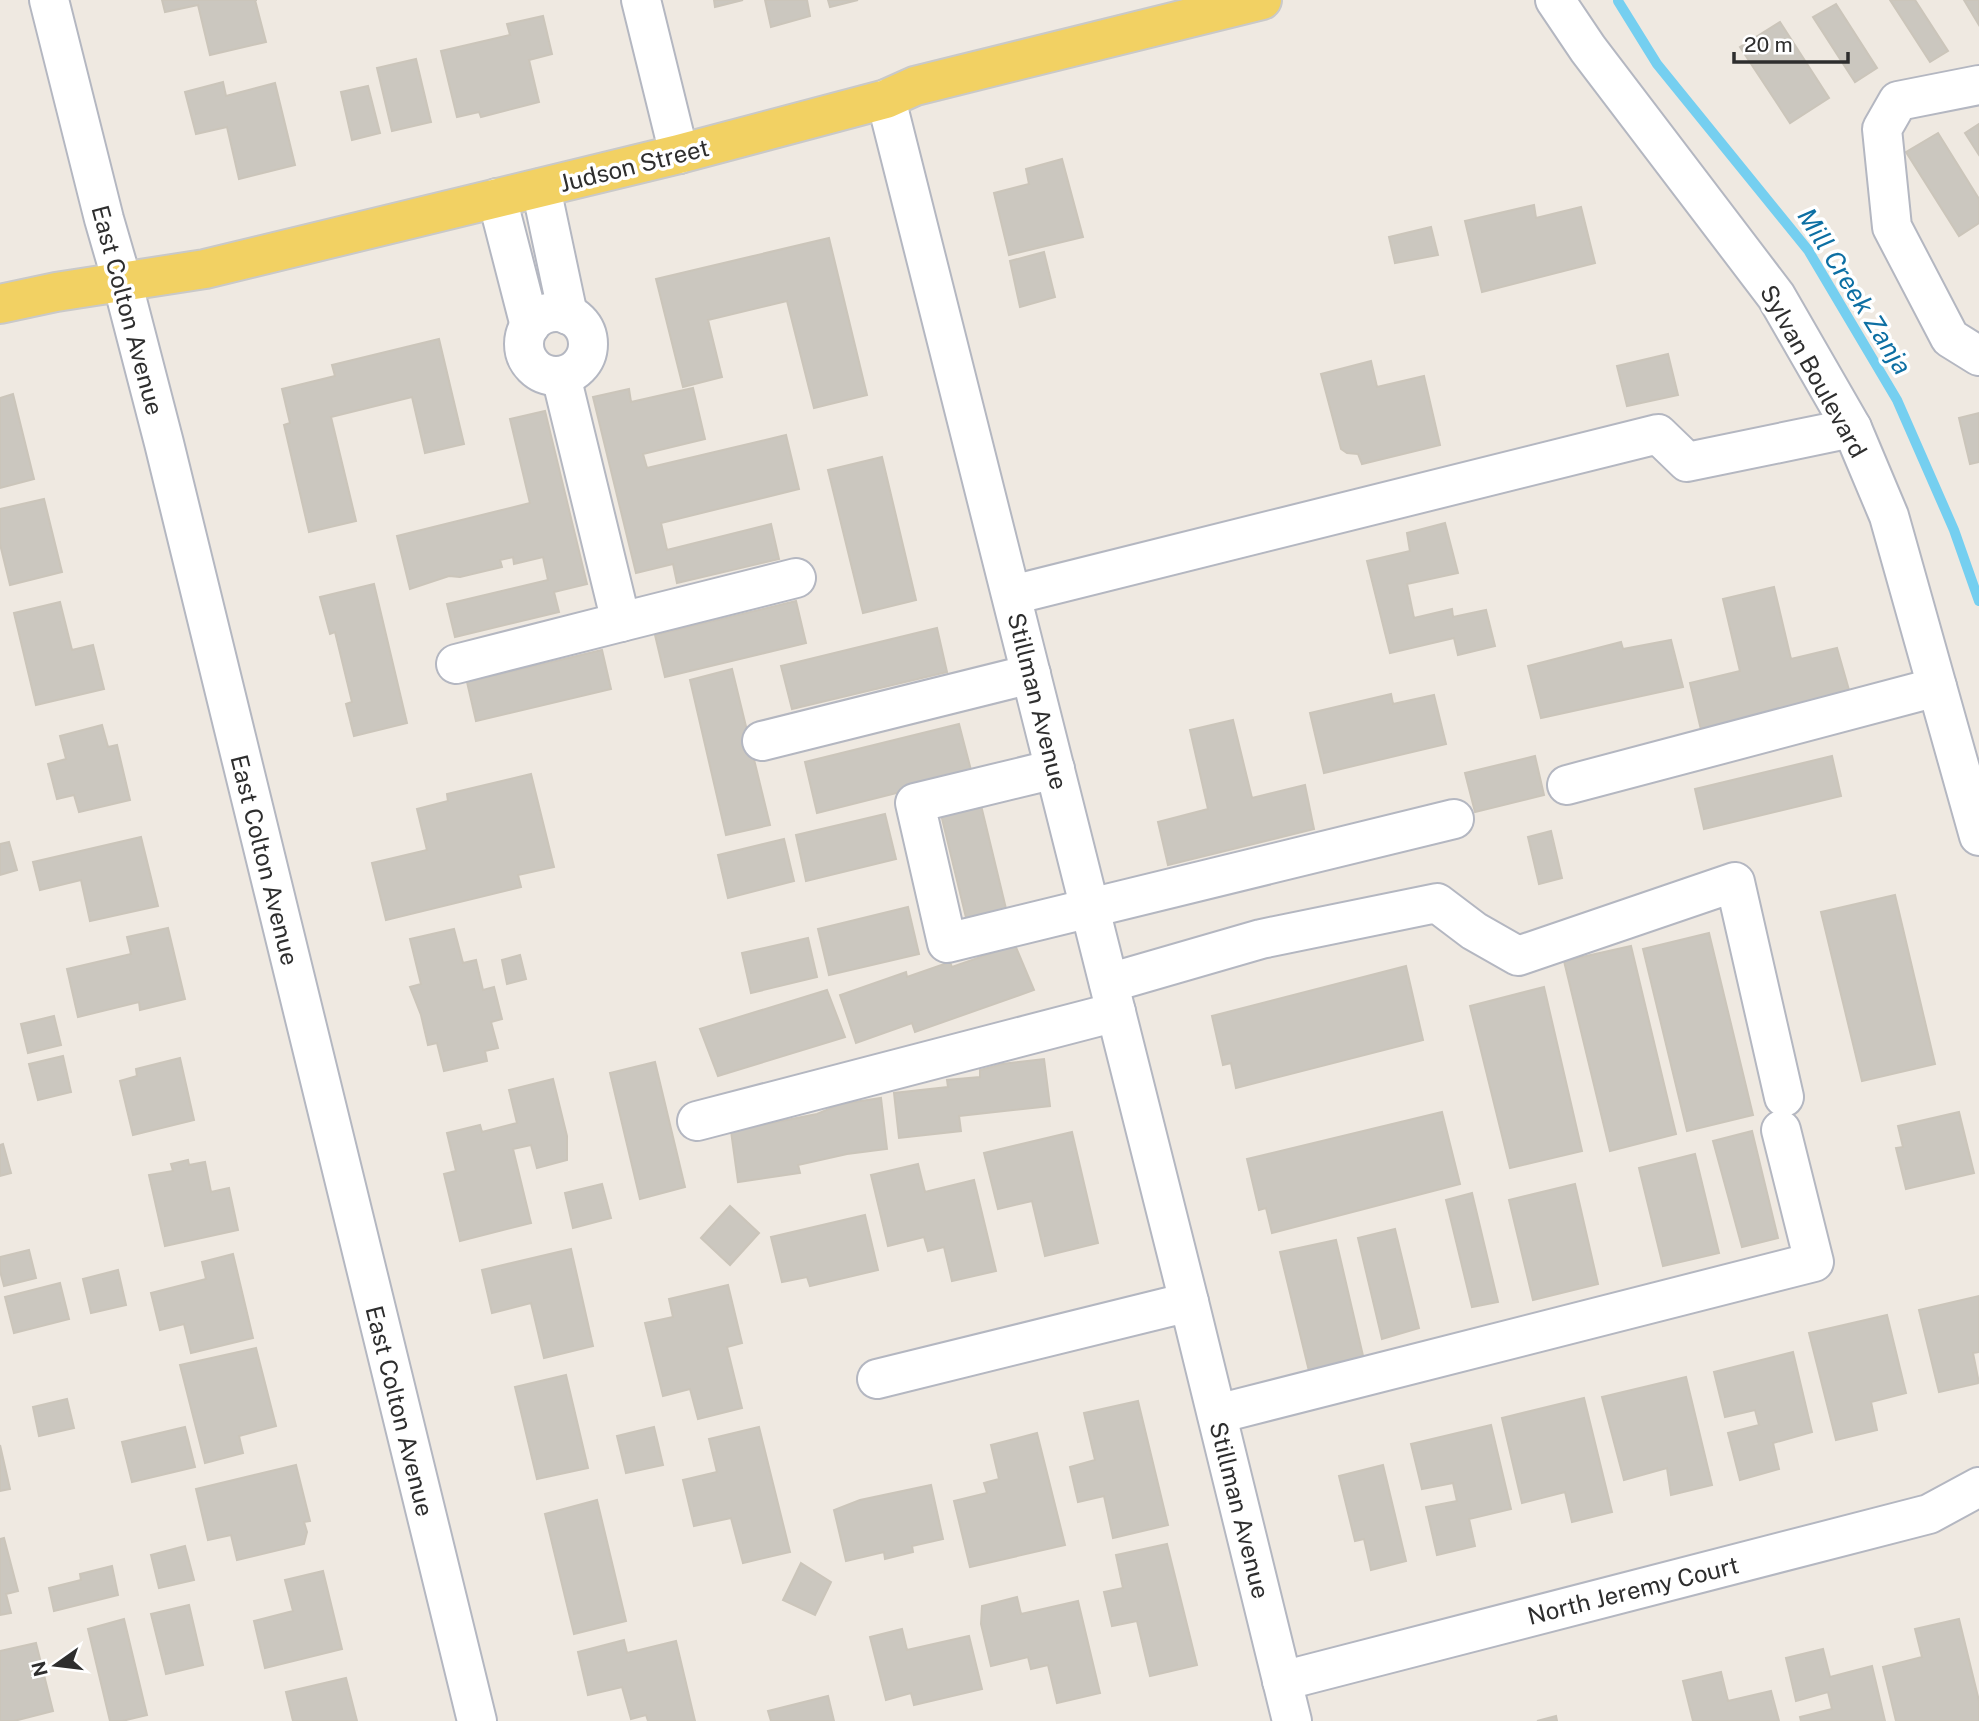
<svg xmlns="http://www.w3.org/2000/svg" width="1979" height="1721" font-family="'Public Sans',sans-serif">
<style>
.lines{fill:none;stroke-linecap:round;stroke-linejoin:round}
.stream{stroke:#75cff0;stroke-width:10}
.building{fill:#cbc7bf;stroke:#cbc5ba;stroke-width:2}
.minor-casing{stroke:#b4b7c1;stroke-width:42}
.major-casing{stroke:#c9c9c9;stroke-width:42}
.minor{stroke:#fff;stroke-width:38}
.major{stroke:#f2d163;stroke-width:38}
.labels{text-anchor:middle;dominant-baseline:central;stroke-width:7;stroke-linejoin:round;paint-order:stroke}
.street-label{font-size:24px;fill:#2e2e2e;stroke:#fff}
.water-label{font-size:26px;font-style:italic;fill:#0d6fa3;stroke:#fff}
</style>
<rect width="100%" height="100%" fill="#efe9e1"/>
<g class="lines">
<polyline class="stream" points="1618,1 1657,64 1808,250 1897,400 1954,530 1979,601"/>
</g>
<g class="building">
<polygon points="162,0 257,0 255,0 266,42 210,55 198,5 165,12"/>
<polygon points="714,0 743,0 715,7"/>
<polygon points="765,0 807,0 810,16 771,27"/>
<polygon points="828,0 858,0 830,7"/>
<polygon points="1890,0 1915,0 1948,51 1930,62"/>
<polygon points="1964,0 1979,0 1979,25"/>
<polygon points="1836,4 1877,68 1855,82 1813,17"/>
<polygon points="543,16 552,54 529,60 539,102 481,117 479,112 457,117 441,51 510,35 507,24"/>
<polygon points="1780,22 1829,98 1790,123 1740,47"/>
<polygon points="416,59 431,122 392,131 377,68"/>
<polygon points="223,82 226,96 275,83 295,165 239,179 227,127 196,134 185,92"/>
<polygon points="368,86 380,133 352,140 341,92"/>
<polygon points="1979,124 1979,155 1965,133"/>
<polygon points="1938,133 1979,199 1979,223 1959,236 1906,152"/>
<polygon points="1062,159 1083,237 1009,255 994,193 1029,184 1026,169"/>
<polygon points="1534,205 1536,218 1581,207 1595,263 1482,292 1465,221"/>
<polygon points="1431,227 1438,255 1395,263 1389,237"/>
<polygon points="829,238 867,395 814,408 787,301 708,320 722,377 683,387 656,279"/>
<polygon points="1044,252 1055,297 1020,307 1010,261"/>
<polygon points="439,339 464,444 425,453 412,397 331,417 356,521 309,532 284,425 290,423 282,389 335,376 332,365"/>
<polygon points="1668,354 1678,395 1627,406 1617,366"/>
<polygon points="1371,361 1377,387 1424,376 1440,445 1362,464 1358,454 1347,453 1341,449 1321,374"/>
<polygon points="693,388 705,439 643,454 647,468 786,435 799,489 661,523 667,550 771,524 779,559 677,583 673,564 636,573 593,397 629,389 631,402"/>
<polygon points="13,394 34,479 0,488 0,398"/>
<polygon points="545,411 587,584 554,592 559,612 455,637 447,604 548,580 543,557 514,564 513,557 500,560 502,567 460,577 449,576 410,589 397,536 530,503 510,419"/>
<polygon points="1979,413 1979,462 1970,464 1959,418"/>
<polygon points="882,457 916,600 863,613 828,470"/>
<polygon points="44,499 62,572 10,585 0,544 0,509"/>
<polygon points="1445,523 1458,573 1407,584 1414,618 1452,609 1453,617 1486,610 1495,646 1458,655 1454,638 1390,653 1367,561 1410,551 1407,533"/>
<polygon points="374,584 407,723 354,736 346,704 352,702 335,632 330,634 320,597"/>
<polygon points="1774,587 1791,659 1837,648 1851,697 1702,734 1690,683 1740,671 1723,599"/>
<polygon points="796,601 806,643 665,677 655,635"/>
<polygon points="60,602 72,650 93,645 104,689 36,705 14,613"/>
<polygon points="937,628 947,672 792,709 781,666"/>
<polygon points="1671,640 1683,687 1541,718 1528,666 1621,642 1623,649"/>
<polygon points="602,650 611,689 476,721 467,682"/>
<polygon points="732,669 770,825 726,835 690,680"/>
<polygon points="1391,694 1393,704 1434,695 1446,744 1324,773 1310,713"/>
<polygon points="1233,720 1252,798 1305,785 1314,829 1168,865 1158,822 1208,809 1190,730"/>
<polygon points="959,724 972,774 817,813 805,762"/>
<polygon points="102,725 108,747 117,745 130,800 79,812 74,795 57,799 48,764 66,759 60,736"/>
<polygon points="1535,756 1544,795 1475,812 1465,773"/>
<polygon points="1832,756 1841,796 1704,829 1695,789"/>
<polygon points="531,774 554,867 518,875 521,887 386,920 372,863 427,850 417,809 448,801 447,794"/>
<polygon points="979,797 1009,921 969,930 939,806"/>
<polygon points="885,814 896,859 806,881 796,835"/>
<polygon points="1551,831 1562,878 1539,884 1528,837"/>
<polygon points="141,837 158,906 90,921 81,880 40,890 33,862"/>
<polygon points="784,839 794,881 728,898 718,855"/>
<polygon points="9,842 17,870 0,875 0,844"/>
<polygon points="1895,895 1935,1064 1862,1081 1821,912"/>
<polygon points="908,907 919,954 829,975 818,929"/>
<polygon points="168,928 185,999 140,1010 139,1002 78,1017 67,969 131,954 127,937"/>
<polygon points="454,929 463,963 476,960 483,990 494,987 502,1019 491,1022 498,1048 485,1051 487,1061 444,1071 437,1043 428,1045 421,1015 410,987 421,984 410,939"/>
<polygon points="1709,933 1753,1115 1687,1131 1643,949"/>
<polygon points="808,938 817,977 751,993 742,953"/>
<polygon points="1015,945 1034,990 915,1032 912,1023 856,1043 840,995 906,972 907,977 950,962 952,967"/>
<polygon points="1631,946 1676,1134 1610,1151 1564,961"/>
<polygon points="520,955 526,979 507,984 502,960"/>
<polygon points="1406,966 1423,1040 1236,1088 1231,1063 1223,1065 1212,1016"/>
<polygon points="1544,987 1582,1151 1510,1168 1470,1006"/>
<polygon points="827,990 845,1037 718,1076 700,1029"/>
<polygon points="54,1016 61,1045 28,1053 21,1024"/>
<polygon points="63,1056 71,1092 38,1100 29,1064"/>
<polygon points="180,1058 194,1120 133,1135 120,1081 137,1076 136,1069"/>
<polygon points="1044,1059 1050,1106 959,1116 961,1131 899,1138 894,1093 948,1087 947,1080 980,1077 980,1070 1002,1064"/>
<polygon points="655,1062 685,1187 640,1199 610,1073"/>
<polygon points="553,1079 567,1136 567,1160 537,1168 531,1145 513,1149 531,1223 460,1241 444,1174 456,1171 447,1133 480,1125 482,1132 517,1123 509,1090"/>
<polygon points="881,1098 887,1149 847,1154 798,1165 800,1173 738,1182 731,1131 817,1114 841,1104"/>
<polygon points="1442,1112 1460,1184 1272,1233 1266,1208 1259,1210 1247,1159"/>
<polygon points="1959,1112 1974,1173 1906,1189 1896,1148 1903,1147 1898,1126"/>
<polygon points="1752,1131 1778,1238 1742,1247 1713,1141"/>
<polygon points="1072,1132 1098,1243 1045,1256 1032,1201 998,1209 984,1153"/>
<polygon points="3,1144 11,1173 0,1176 0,1145"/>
<polygon points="1695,1154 1719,1253 1663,1266 1639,1168"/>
<polygon points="188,1160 189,1165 205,1162 211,1192 229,1188 238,1230 165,1246 149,1175 173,1171 171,1164"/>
<polygon points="918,1164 925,1192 974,1180 996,1271 952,1281 944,1247 928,1251 924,1237 888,1246 871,1175"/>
<polygon points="602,1184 611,1218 573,1228 565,1193"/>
<polygon points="1575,1184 1598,1284 1533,1300 1509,1200"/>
<polygon points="1472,1193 1498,1302 1472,1307 1446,1200"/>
<polygon points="730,1206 759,1233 730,1265 701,1238"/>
<polygon points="865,1215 878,1270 810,1286 807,1277 782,1282 771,1237"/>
<polygon points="1395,1229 1419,1328 1382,1339 1358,1238"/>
<polygon points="1336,1240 1364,1360 1309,1371 1280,1252"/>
<polygon points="571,1249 593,1346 544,1358 531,1303 492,1313 482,1270"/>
<polygon points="29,1250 36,1278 4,1286 0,1271 0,1257"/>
<polygon points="233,1254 253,1338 191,1353 184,1324 160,1330 151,1293 206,1279 202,1262"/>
<polygon points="118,1270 126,1305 91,1313 83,1279"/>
<polygon points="60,1283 69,1319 14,1333 5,1297"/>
<polygon points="728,1285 742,1343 727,1347 742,1408 698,1419 690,1389 663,1396 645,1323 673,1317 669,1299"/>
<polygon points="1979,1296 1979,1352 1973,1353 1979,1383 1939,1392 1919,1310"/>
<polygon points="1887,1315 1906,1393 1871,1402 1877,1430 1836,1440 1809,1333"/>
<polygon points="256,1348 276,1426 239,1436 243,1453 205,1463 180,1365"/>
<polygon points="1793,1352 1812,1432 1773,1443 1779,1469 1740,1480 1728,1433 1759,1425 1755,1410 1725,1417 1714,1372"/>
<polygon points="566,1375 588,1468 537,1479 515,1387"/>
<polygon points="1686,1377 1712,1485 1671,1495 1667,1468 1624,1480 1602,1397"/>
<polygon points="1584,1398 1612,1512 1572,1522 1565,1492 1522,1503 1502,1418"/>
<polygon points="67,1399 74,1428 39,1436 33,1407"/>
<polygon points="1138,1401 1168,1525 1113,1538 1104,1496 1078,1502 1070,1467 1095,1460 1084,1413"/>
<polygon points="1491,1425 1511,1509 1469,1519 1475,1546 1437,1555 1426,1507 1457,1501 1453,1483 1422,1489 1411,1444"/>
<polygon points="185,1427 195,1467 132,1482 122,1442"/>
<polygon points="654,1427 663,1465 626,1473 617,1436"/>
<polygon points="759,1427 790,1552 743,1563 731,1518 694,1526 683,1480 717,1472 709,1439"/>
<polygon points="1037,1433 1065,1545 970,1567 954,1501 987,1493 984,1483 999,1479 991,1445"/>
<polygon points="0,1445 10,1489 0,1491"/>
<polygon points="296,1465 310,1521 304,1522 307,1532 304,1544 237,1560 231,1535 208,1540 196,1489"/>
<polygon points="1383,1465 1406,1561 1371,1570 1364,1539 1355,1541 1339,1476"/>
<polygon points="931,1485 943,1539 912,1546 913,1552 885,1559 884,1552 846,1561 834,1510 860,1500"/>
<polygon points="597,1500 626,1621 574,1634 545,1514"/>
<polygon points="4,1538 18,1591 6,1594 11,1613 0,1615 0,1539"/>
<polygon points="1167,1544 1197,1665 1150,1676 1137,1621 1112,1626 1104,1592 1123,1588 1116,1555"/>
<polygon points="185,1546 194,1580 159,1588 151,1555"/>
<polygon points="801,1563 831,1582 815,1615 783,1600"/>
<polygon points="112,1566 118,1595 54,1611 49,1588 81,1580 80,1574"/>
<polygon points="323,1571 342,1649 265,1668 254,1621 293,1611 285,1580"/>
<polygon points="1017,1597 1021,1614 1078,1601 1100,1693 1057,1703 1048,1665 1031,1669 1028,1657 991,1666 981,1624 982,1606"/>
<polygon points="189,1605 203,1665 166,1674 151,1614"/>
<polygon points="124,1619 147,1715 122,1721 110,1721 88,1629"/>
<polygon points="1959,1619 1979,1701 1979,1721 1896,1721 1883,1667 1922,1657 1915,1629"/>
<polygon points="902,1629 907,1650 969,1636 982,1689 914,1705 911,1693 886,1700 870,1637"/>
<polygon points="624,1640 627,1653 676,1641 695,1721 648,1721 646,1715 631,1719 622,1687 588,1695 578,1652"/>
<polygon points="36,1643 53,1711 14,1721 0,1721 0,1651"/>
<polygon points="1823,1649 1830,1677 1872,1666 1885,1721 1801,1721 1800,1717 1832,1709 1828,1692 1796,1701 1786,1658"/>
<polygon points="1721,1672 1728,1701 1771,1691 1779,1721 1693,1721 1683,1681"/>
<polygon points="346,1678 357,1721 293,1721 286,1692"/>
<polygon points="828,1696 834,1721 771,1721 768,1711"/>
<polygon points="1556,1716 1557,1721 1537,1721"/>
</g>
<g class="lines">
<defs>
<g id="minor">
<polyline points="49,0 104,219 122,281 164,443 477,1721"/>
<polyline points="641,0 679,154"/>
<polyline points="1555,0 1588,49 1776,296 1852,428 1889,516 1979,836"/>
<polyline points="1979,85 1898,101 1882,129 1892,227 1950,338 1979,356"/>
<polyline points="886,99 1189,1302"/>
<polyline points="541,188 568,315"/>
<polyline points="497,198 530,326"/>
<circle cx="556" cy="344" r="32"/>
<polyline points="1012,595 1658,434 1687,462 1852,428"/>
<polyline points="621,622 796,578"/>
<polyline points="456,664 621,622 561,376"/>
<polyline points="762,741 1031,674"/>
<polyline points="1055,769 915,803 947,943 1454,819"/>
<polyline points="1567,785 1937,687"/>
<polyline points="1109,983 1261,939 1437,903 1474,931 1518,956 1735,882 1784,1097"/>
<polyline points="697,1121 1116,1012"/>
<polyline points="877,1379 1189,1302 1292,1721"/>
<polyline points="1217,1414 1814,1262 1781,1130"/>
<polyline points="1282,1681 1929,1514 1979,1487"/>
</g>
<polyline id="major" points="0,304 56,292 205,269 679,154 886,99 915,86 1262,0"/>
</defs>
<use href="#minor" class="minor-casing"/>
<use href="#major" class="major-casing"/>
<use href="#minor" class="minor"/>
<use href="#major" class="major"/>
</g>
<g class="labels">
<g class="street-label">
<text transform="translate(634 165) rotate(-14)">Judson Street</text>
<text transform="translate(128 310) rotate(75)">East Colton Avenue</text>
<text transform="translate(1814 371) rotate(61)">Sylvan Boulevard</text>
<text transform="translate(1038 701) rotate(76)">Stillman Avenue</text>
<text transform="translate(265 860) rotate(76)">East Colton Avenue</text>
<text transform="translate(400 1411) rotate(76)">East Colton Avenue</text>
<text transform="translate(1240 1510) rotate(76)">Stillman Avenue</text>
<text transform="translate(1633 1590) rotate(-14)">North Jeremy Court</text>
</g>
<g class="water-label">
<text transform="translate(1855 291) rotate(58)">Mill Creek Zanja</text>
</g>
</g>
<g transform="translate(56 1665) rotate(256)" stroke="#ffffff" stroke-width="5" paint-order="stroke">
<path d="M0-5L12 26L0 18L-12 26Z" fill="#2e2e2e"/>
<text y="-10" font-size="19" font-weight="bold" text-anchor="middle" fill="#2e2e2e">N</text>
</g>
<path d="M1734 52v10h114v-10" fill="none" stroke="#2e2e2e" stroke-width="3.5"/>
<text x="1744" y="52" font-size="21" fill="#2e2e2e" stroke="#ffffff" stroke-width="5" paint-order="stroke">20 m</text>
</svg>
